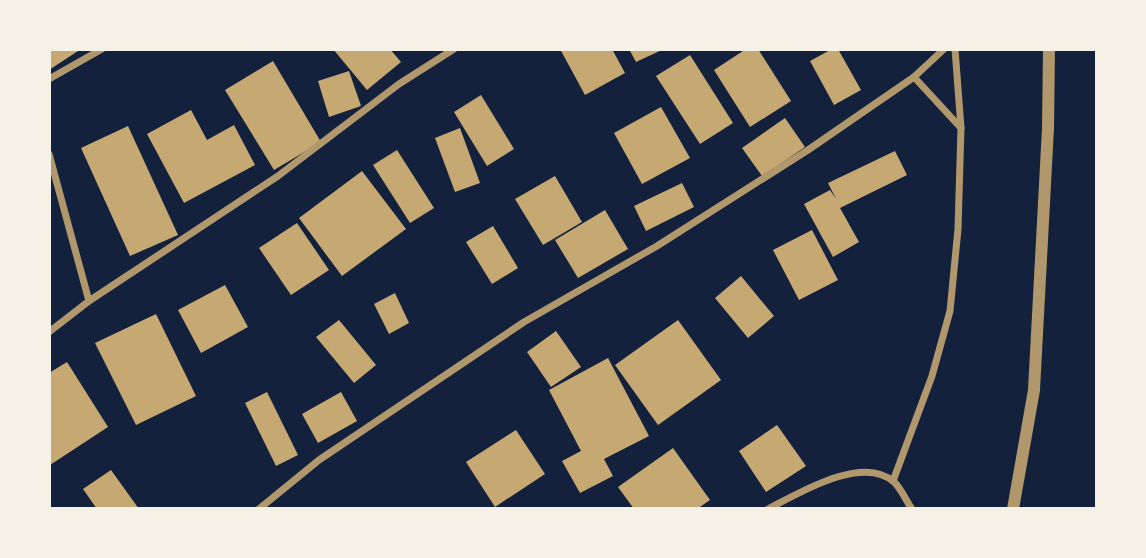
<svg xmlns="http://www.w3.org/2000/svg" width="1146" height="558" font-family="Roboto,sans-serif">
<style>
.building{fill:#c6a872}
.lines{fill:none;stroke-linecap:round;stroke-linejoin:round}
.minor{stroke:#b1986c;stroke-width:7}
.tertiary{stroke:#b1986c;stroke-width:12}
</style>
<rect width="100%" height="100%" fill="#14213d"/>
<g class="building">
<polygon points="49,49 76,49 78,51 49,70"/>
<polygon points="333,49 390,49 401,62 367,90"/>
<polygon points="560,49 612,49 625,73 585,95"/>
<polygon points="629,49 664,49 636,62"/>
<polygon points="746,49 758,49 791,101 750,127 714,70"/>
<polygon points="832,49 838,49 861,90 834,105 810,61"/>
<polygon points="690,55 733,123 700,144 656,76"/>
<polygon points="273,61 321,142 274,170 225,90"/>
<polygon points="349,71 361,106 329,117 318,81"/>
<polygon points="481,95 514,149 487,166 454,112"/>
<polygon points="661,107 690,158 642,184 614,133"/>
<polygon points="191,110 207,140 234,125 255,165 184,203 147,134"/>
<polygon points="785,118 805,147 762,176 742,148"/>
<polygon points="128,126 178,235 130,256 81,148"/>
<polygon points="460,128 480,183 455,192 435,138"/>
<polygon points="397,150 434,208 410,223 373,165"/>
<polygon points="895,151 907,175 840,208 859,242 833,257 804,204 830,190 836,199 828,183"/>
<polygon points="362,171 406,229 342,276 299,218"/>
<polygon points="555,176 582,222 543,245 515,199"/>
<polygon points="682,183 694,207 646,231 634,206"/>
<polygon points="605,210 628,249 578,278 555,240"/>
<polygon points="297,223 329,270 291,295 259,248"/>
<polygon points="493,226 518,268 492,284 466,242"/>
<polygon points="812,230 838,280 799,300 773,250"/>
<polygon points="741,276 774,316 748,338 715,298"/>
<polygon points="225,285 248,327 201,353 178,310"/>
<polygon points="395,293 409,323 389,334 374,304"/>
<polygon points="156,314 196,396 136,425 95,343"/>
<polygon points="339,320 376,365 354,383 316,337"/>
<polygon points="678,320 721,380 658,425 615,365"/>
<polygon points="556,331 581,367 551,387 527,352"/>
<polygon points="608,358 649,436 604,459 613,476 580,493 562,461 581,451 549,390"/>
<polygon points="67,362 108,427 50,465 49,373"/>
<polygon points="267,392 298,455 276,466 245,403"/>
<polygon points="341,392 357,421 318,443 302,414"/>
<polygon points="777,425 806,466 766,492 739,451"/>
<polygon points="516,430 545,474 495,507 466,462"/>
<polygon points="673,448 710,500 697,509 634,509 618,487"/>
<polygon points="111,470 139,509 97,509 83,489"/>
</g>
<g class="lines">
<g class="minor">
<polyline points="914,77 961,128"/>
<polyline points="49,79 102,49"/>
<polyline points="49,154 89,301"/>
<polyline points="49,332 89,301 278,176 399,84 454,49"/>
<polyline points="893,481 932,376 950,311 958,229 961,128 955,49"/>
<polyline points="259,509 319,460 524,322 657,246 808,150 914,77 944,49"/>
<path d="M768 509C799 493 863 454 894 482 901 488 906 501 912 509"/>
</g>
<polyline class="tertiary" points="1013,509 1034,390 1048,128 1049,49"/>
</g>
<rect width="1146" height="558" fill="none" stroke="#f6f1e7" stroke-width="102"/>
</svg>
